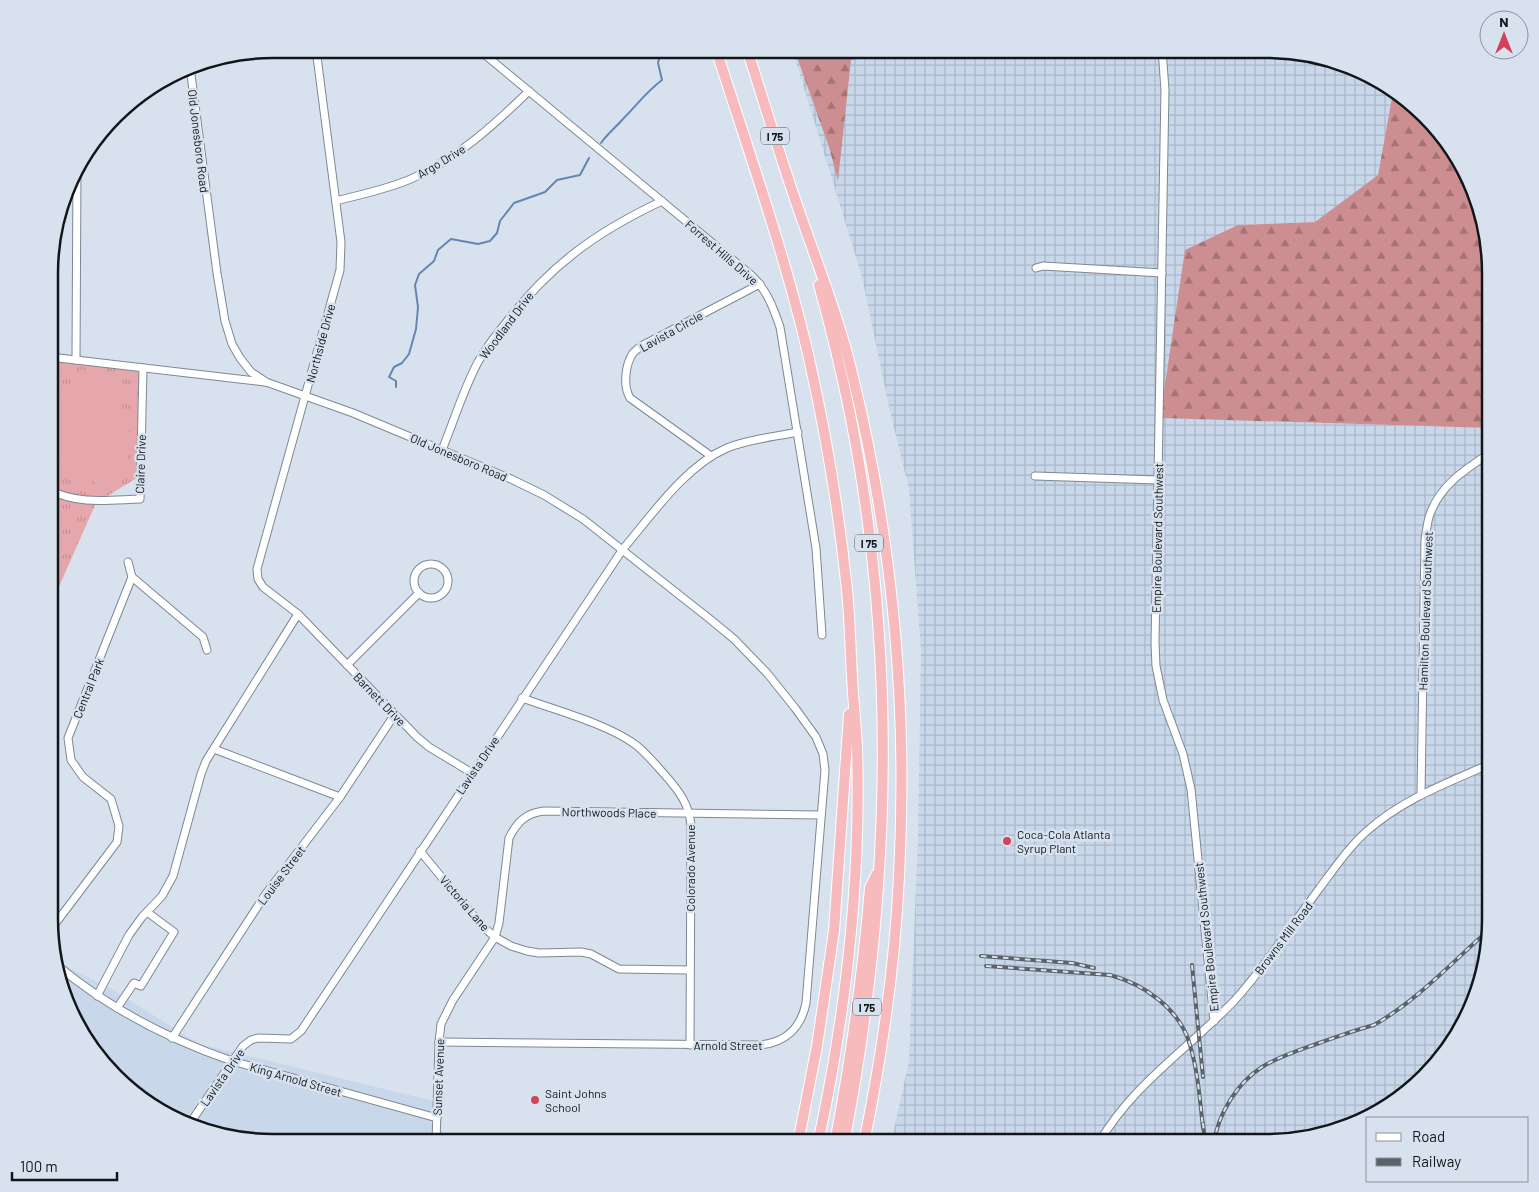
<svg xmlns="http://www.w3.org/2000/svg" width="1539" height="1192" font-family="Barlow,sans-serif">
<style>
.built{fill:#c8d7ea}
.industrial{fill:url(#industrial-grid)}
.grass{fill:url(#grass-tufts)}
.forest{fill:url(#forest-firs)}
.garden{fill:#e5a7ab}
.lines{fill:none;stroke-linecap:round;stroke-linejoin:round}
.stream{stroke:#6387b2;stroke-width:2}
.minor-casing{stroke:#7e8893;stroke-width:9}
.highway-casing{stroke:#fff;stroke-width:12}
.minor{stroke:#fff;stroke-width:7}
.highway{stroke:#f7babd;stroke-width:10}
.rail-casing{stroke:#5c6269;stroke-width:4}
.rail{stroke:#d8e2ef;stroke-width:2;stroke-dasharray:5.5;stroke-linecap:butt}
.poi-dot{fill:#d24259;stroke:#d8e2ef;stroke-width:2}
.labels{text-anchor:middle;dominant-baseline:central;stroke-width:5;stroke-linejoin:round;paint-order:stroke}
.shield{fill:#d8e2ef;stroke:#4d535a;stroke-width:1}
.shield-label{font-size:11px;font-weight:bold;fill:#12161a}
.street-label{font-size:12px;fill:#12161a;stroke:#d8e2ef}
.poi-label{font-size:12px;fill:#12161a;stroke:#d8e2ef;text-anchor:start}
.rim{fill:none;stroke:#12161a;stroke-width:2.5}
</style>
<defs>
<pattern id="industrial-grid" width="8" height="8" patternUnits="userSpaceOnUse" patternTransform="scale(1.25)"><rect width="8" height="8" fill="#c8d7ea"/><path d="M0 4h8M4 0v8" fill="none" stroke="#abb8c8"/></pattern>
<pattern id="grass-tufts" width="24" height="20" patternUnits="userSpaceOnUse" patternTransform="scale(1.25)"><rect width="24" height="20" fill="#e5a7ab"/><path d="M3 7l-1-3M5 7V3M7 7l1-3M15 17l-1-3M17 17v-4M19 17l1-3" fill="none" stroke="#c38f93"/></pattern>
<pattern id="forest-firs" width="22" height="20" patternUnits="userSpaceOnUse" patternTransform="scale(1.25)"><rect width="22" height="20" fill="#cd8e91"/><path d="M5 1l3.5 6h-7zM16 11l3.5 6h-7z" fill="#a57376"/></pattern>
</defs>
<rect width="100%" height="100%" fill="#d8e2ef"/>
<polygon class="built" points="57,962 112,989 199,1044 442,1103 441,1143 259,1143 187,1126 125,1088 72,1018"/>
<polygon class="industrial" points="792,49 794,49 829,147 838,179 851,60 929,51 929,49 1280,49 1352,66 1393,92 1378,175 1315,222 1238,225 1161,418 1490,428 1490,934 1473,1005 1435,1067 1365,1120 1266,1143 891,1143 909,1061 918,838 921,650 909,489 889,407 862,277"/>
<polygon class="grass" points="50,358 140,369 140,476 96,503 50,607"/>
<g class="forest">
<polygon points="794,49 929,49 929,51 851,60 838,181 829,147"/>
<polygon points="1393,92 1414,104 1467,174 1490,273 1490,315 1482,323 1490,332 1490,428 1160,418 1185,250 1238,225 1315,222 1378,175"/>
</g>
<polygon class="garden" points="81,369 106,379 117,394 125,413 131,438 127,460 119,482 108,491 50,454 50,420"/>
<g class="lines">
<g class="stream">
<path d="M601 143C607 134 615 128 622 120 636 106 646 92 662 80L658 63 661 51 673 49"/>
<polyline points="396,387 396,381 389,377 394,367 402,363 409,354 416,329 418,307 415,285 419,274 434,261 438,250 451,239 478,244 490,241 497,233 500,221 514,203 545,192 557,180 580,175 589,158"/>
</g>
<defs>
<g id="minor">
<polyline points="316,49 341,242 340,270 257,569 258,579 263,587 298,614 417,737 429,747 472,773"/>
<path d="M478 49 751 275C767 290 773 307 780 327L816 548 822 635"/>
<polyline points="1162,49 1165,90 1155,643 1156,666 1163,700 1183,754 1191,789 1214,1021"/>
<path d="M190 67 217 273 225 321 232 344 240 358 251 372 266 382 353 413 511 479 544 495 583 519 711 620 734 639 767 673 795 708 816 737 823 754 825 770 806 1003C801 1028 785 1043 759 1045L439 1042"/>
<path d="M336 201C362 194 389 189 413 178 458 158 494 125 529 91"/>
<polyline points="1036,268 1043,266 1162,273"/>
<polyline points="50,357 265,382"/>
<polyline points="76,360 77,167"/>
<path d="M442 450C454 421 463 390 478 362 486 348 495 336 505 324 549 266 596 232 662 201"/>
<path d="M711 456 630 398C623 386 625 365 633 353 636 350 640 347 643 345L760 284"/>
<polyline points="1035,476 1158,480"/>
<path d="M50 490C78 505 109 500 140 499L143 368"/>
<polyline points="128,562 132,577"/>
<circle cx="431" cy="581" r="17"/>
<polyline points="132,577 203,637 207,650"/>
<polyline points="347,665 419,593"/>
<path d="M522 698C555 710 608 724 636 745 647 754 656 765 665 775 679 791 689 804 691 825L690 1045"/>
<polyline points="214,749 340,797"/>
<path d="M1421 795 1425 540C1426 533 1427 525 1429 517 1439 486 1464 470 1490 453"/>
<polyline points="420,851 482,926 495,937 511,946 527,951 539,953 581,952 591,954 619,969 690,970"/>
<polyline points="49,932 117,842 119,826 111,799 83,777 71,760 68,738 132,577"/>
<path d="M58 966C110 1009 168 1039 232 1061L437 1118"/>
<polyline points="97,996 129,935 142,917 162,896 173,876 201,774 206,761 298,614"/>
<polyline points="117,1008 134,983 141,986 174,932 147,912"/>
<polyline points="172,1038 265,895 340,797 395,714"/>
<path d="M188 1126 243 1046 251 1040 258 1038 291 1039 301 1031 623 549C652 515 685 466 727 448 749 439 774 437 798 432"/>
<path d="M436 1143 439 1042 441 1024 453 1000 495 937 499 923 509 838C517 822 526 813 544 811L821 815"/>
<path d="M1099 1143C1131 1086 1189 1048 1234 1001 1265 967 1291 926 1319 889 1334 869 1348 848 1367 831 1403 799 1447 783 1490 764"/>
</g>
<g id="highway">
<path d="M716 49C748 150 784 251 808 354 825 429 838 505 846 581 850 612 850 644 852 676 853 700 856 724 857 748 861 881 846 1014 818 1143"/>
<path d="M747 49C766 108 783 167 804 225 821 273 839 320 851 369 892 534 908 707 899 876 895 966 882 1055 864 1143"/>
<path d="M819 285C835 343 849 403 859 463 897 688 887 920 844 1143"/>
<polyline points="798,1143 817,1046 834,931 849,714"/>
<path d="M835 1143C851 1058 863 974 870 888L876 875"/>
</g>
</defs>
<use href="#minor" class="minor-casing"/>
<use href="#highway" class="highway-casing"/>
<use href="#minor" class="minor"/>
<use href="#highway" class="highway"/>
<defs>
<g id="rail">
<polyline points="981,956 1072,963 1094,968"/>
<polyline points="1192,965 1203,1077"/>
<path d="M986 966 1110 975C1144 984 1180 1009 1190 1045 1198 1072 1200 1101 1203 1128"/>
<polyline points="1203,1123 1205,1143"/>
<path d="M1214 1143C1218 1114 1237 1083 1262 1067 1280 1056 1300 1050 1319 1043 1337 1037 1355 1030 1374 1025 1418 1000 1452 962 1490 929"/>
</g>
</defs>
<use href="#rail" class="rail-casing"/>
<use href="#rail" class="rail"/>
</g>
<g class="poi-dot">
<circle cx="1007" cy="841" r="5"/>
<circle cx="535" cy="1100" r="5"/>
</g>
<g class="labels">
<g class="shield">
<rect x="761" y="127.5" width="28" height="17" rx="4"/>
<rect x="855" y="534.5" width="28" height="17" rx="4"/>
<rect x="853" y="998.5" width="28" height="17" rx="4"/>
</g>
<g class="shield-label">
<text x="775" y="136">I 75</text>
<text x="869" y="543">I 75</text>
<text x="867" y="1007">I 75</text>
</g>
<g class="street-label">
<text transform="translate(199 141) rotate(83)">Old Jonesboro Road</text>
<text transform="translate(441 161) rotate(-31)">Argo Drive</text>
<text transform="translate(722 252) rotate(41)">Forrest Hills Drive</text>
<text transform="translate(506 325) rotate(-53)">Woodland Drive</text>
<text transform="translate(671 331) rotate(-29)">Lavista Circle</text>
<text transform="translate(320 343) rotate(-75)">Northside Drive</text>
<text transform="translate(459 457) rotate(23)">Old Jonesboro Road</text>
<text transform="translate(140 464) rotate(-88)">Claire Drive</text>
<text transform="translate(1157 538) rotate(-89)">Empire Boulevard Southwest</text>
<text transform="translate(1425 611) rotate(-88)">Hamilton Boulevard Southwest</text>
<text transform="translate(88 688) rotate(-68)">Central Park</text>
<text transform="translate(380 699) rotate(46)">Barnett Drive</text>
<text transform="translate(477 765) rotate(-56)">Lavista Drive</text>
<text transform="translate(609 812) rotate(1)">Northwoods Place</text>
<text transform="translate(690 868) rotate(-90)">Colorado Avenue</text>
<text transform="translate(281 875) rotate(-53)">Louise Street</text>
<text transform="translate(465 903) rotate(49)">Victoria Lane</text>
<text transform="translate(1206 937) rotate(-96)">Empire Boulevard Southwest</text>
<text transform="translate(1283 938) rotate(-53)">Browns Mill Road</text>
<text x="728" y="1045">Arnold Street</text>
<text transform="translate(222 1077) rotate(-55)">Lavista Drive</text>
<text transform="translate(438 1077) rotate(-88)">Sunset Avenue</text>
<text transform="translate(296 1079) rotate(16)">King Arnold Street</text>
</g>
<g class="poi-label">
<text x="1017" y="834">Coca-Cola Atlanta<tspan x="1017" dy="14">Syrup Plant</tspan></text>
<text x="545" y="1093">Saint Johns<tspan x="545" dy="14">School</tspan></text>
</g>
</g>
<path d="M0 0H1539V1192H0ZM273 58H1267A215 215 0 0 1 1482 273V919A215 215 0 0 1 1267 1134H273A215 215 0 0 1 58 919V273A215 215 0 0 1 273 58Z" fill="#d8e2ef" fill-rule="evenodd"/>
<path class="rim" d="M273 58H1267A215 215 0 0 1 1482 273V919A215 215 0 0 1 1267 1134H273A215 215 0 0 1 58 919V273A215 215 0 0 1 273 58Z"/>
<rect x="1366" y="1117" width="162" height="65" fill="#d8e2ef" stroke="#89909a"/>
<rect x="1376" y="1133" width="25" height="8" fill="#ffffff" stroke="#89909a"/>
<text x="1412" y="1142" font-size="15" fill="#12161a">Road</text>
<rect x="1376" y="1158" width="25" height="8" fill="#5c6269" stroke="#89909a"/>
<text x="1412" y="1167" font-size="15" fill="#12161a">Railway</text>
<g transform="translate(1504 35)"><circle r="24" fill="#d8e2ef" stroke="#89909a"/>
<path d="M0-4L9 19L0 12L-9 19Z" fill="#d24259"/>
<text y="-8" font-size="14" font-weight="bold" text-anchor="middle" fill="#12161a">N</text>
</g>
<path d="M12 1172v8h105v-8" fill="none" stroke="#12161a" stroke-width="2.5"/>
<text x="20" y="1172" font-size="15" fill="#12161a" stroke="#d8e2ef" stroke-width="4" paint-order="stroke">100 m</text>
</svg>
